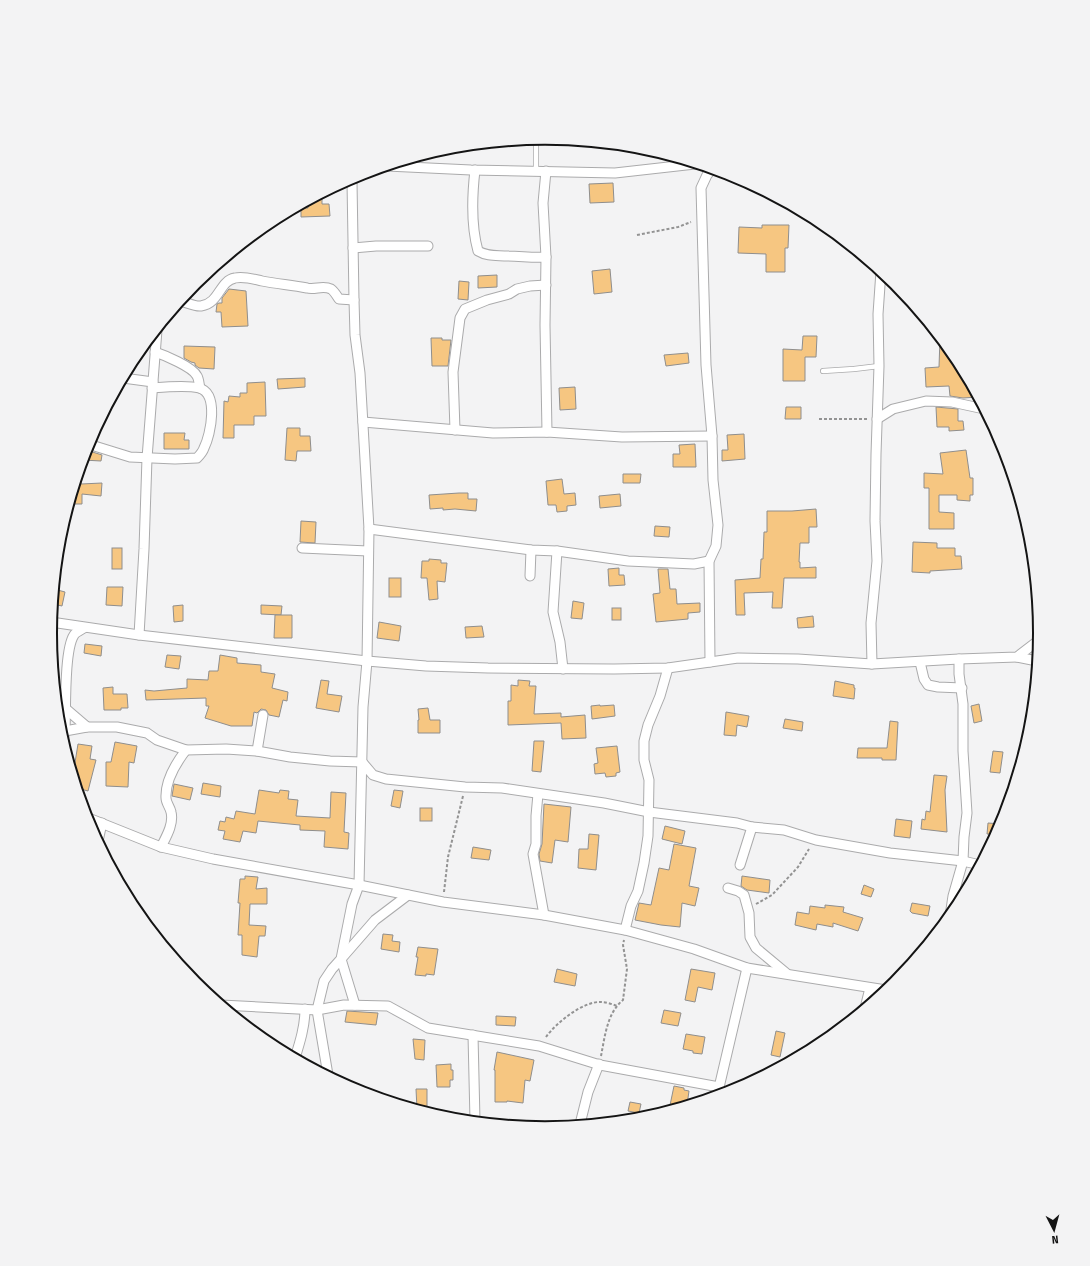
<svg xmlns="http://www.w3.org/2000/svg" width="1090" height="1266" font-family="'Fira Sans Condensed',sans-serif">
<style>
.building{fill:#f6c681;stroke:#8f8e8d}
.lines{fill:none;stroke-linecap:round;stroke-linejoin:round}
.lane-casing{stroke:#ababac;stroke-width:6}
.street-casing{stroke:#ababac;stroke-width:11}
.path{stroke:#939393;stroke-width:2;stroke-dasharray:3 2;stroke-linecap:butt}
.lane{stroke:#fff;stroke-width:4.5}
.street{stroke:#fff;stroke-width:9}
.rim{fill:none;stroke:#141414;stroke-width:2}
</style>
<rect width="100%" height="100%" fill="#f3f3f4"/>
<g class="building">
<polygon points="613,183 614,202 590,203 589,184"/>
<polygon points="322,194 322,204 329,204 330,216 301,217 301,208 308,208 308,201"/>
<polygon points="762,225 789,225 788,248 785,248 785,272 766,272 766,254 738,253 739,227 762,228"/>
<polygon points="610,269 612,292 594,294 592,271"/>
<polygon points="497,275 497,287 478,288 478,276"/>
<polygon points="459,281 469,282 468,300 458,299"/>
<polygon points="229,289 246,291 248,326 222,327 221,312 216,312 217,304 219,303 222,303 222,298"/>
<polygon points="803,336 817,336 816,357 805,357 805,381 783,381 783,349 802,350"/>
<polygon points="431,338 442,338 442,340 451,340 448,366 432,366"/>
<polygon points="940,338 957,358 978,397 963,398 950,396 949,386 926,387 925,368 939,367"/>
<polygon points="184,346 215,347 214,369 199,368 195,365 195,363 191,362 184,358"/>
<polygon points="688,353 689,363 666,366 664,355"/>
<polygon points="305,378 305,387 278,389 277,379"/>
<polygon points="265,382 266,416 254,416 254,425 234,425 234,438 223,438 224,401 228,402 229,396 240,397 240,393 247,393 247,383"/>
<polygon points="575,387 576,409 560,410 559,388"/>
<polygon points="786,407 801,407 801,419 785,419"/>
<polygon points="936,407 958,409 958,421 963,421 964,430 949,431 949,427 937,427"/>
<polygon points="287,428 300,428 300,436 310,436 311,451 297,451 296,461 285,460"/>
<polygon points="164,433 185,433 184,440 189,440 189,449 164,449"/>
<polygon points="744,434 745,459 722,461 722,450 728,450 727,435"/>
<polygon points="695,444 696,467 673,467 673,454 680,454 679,445"/>
<polygon points="86,450 102,455 101,461 83,460"/>
<polygon points="966,450 970,478 973,478 973,495 970,495 970,501 957,500 957,495 939,495 939,512 954,513 954,529 929,529 929,488 924,488 924,473 943,474 940,453"/>
<polygon points="79,471 80,472 81,484 102,483 101,496 82,494 82,504 73,504 73,493"/>
<polygon points="623,474 641,474 640,483 623,483"/>
<polygon points="562,479 564,494 575,493 576,505 567,506 567,511 557,512 556,505 548,505 546,481"/>
<polygon points="459,493 468,493 468,499 477,499 476,511 455,509 443,510 443,508 430,509 429,495"/>
<polygon points="620,494 621,506 600,508 599,496"/>
<polygon points="816,509 817,527 809,527 809,543 800,543 799,562 800,562 800,568 816,567 816,578 784,578 782,608 772,608 773,592 744,593 745,615 736,615 735,580 760,578 761,559 763,559 764,532 767,532 767,511 792,511"/>
<polygon points="301,521 316,522 315,543 300,542"/>
<polygon points="655,526 670,527 669,537 654,536"/>
<polygon points="913,542 937,543 937,548 955,548 955,556 961,556 962,569 930,571 930,573 912,572"/>
<rect x="112" y="548" width="10" height="21"/>
<polygon points="429,559 441,560 441,563 447,563 445,582 437,581 438,599 429,600 427,578 421,578 422,561 429,561"/>
<polygon points="619,568 619,575 624,575 625,585 609,586 608,569"/>
<polygon points="658,569 668,569 670,589 676,589 677,604 700,603 700,612 688,613 688,619 656,622 653,594 660,593"/>
<rect x="389" y="578" width="12" height="19"/>
<polygon points="107,587 123,587 122,606 106,605"/>
<polygon points="54,589 65,592 62,606 53,604"/>
<polygon points="573,601 584,603 582,619 571,618"/>
<polygon points="183,605 183,621 174,622 173,606"/>
<polygon points="261,605 282,606 281,615 261,614"/>
<rect x="612" y="608" width="9" height="12"/>
<polygon points="275,615 292,615 292,638 274,638"/>
<polygon points="813,616 814,627 798,628 797,618"/>
<polygon points="379,622 401,626 399,641 377,638"/>
<polygon points="482,626 484,637 466,638 465,627"/>
<polygon points="85,644 102,646 101,656 84,653"/>
<polygon points="167,655 181,656 179,669 165,667"/>
<polygon points="220,655 237,658 237,663 261,665 261,672 275,674 272,688 288,692 287,701 283,700 279,717 269,715 266,710 261,709 257,713 254,712 252,726 231,726 205,718 209,706 206,706 206,698 146,700 145,690 154,691 187,688 187,679 208,680 209,671 218,671"/>
<polygon points="321,680 329,681 327,694 342,696 339,712 316,708"/>
<polygon points="518,680 530,681 529,686 536,686 534,714 561,713 561,717 585,715 586,738 562,739 561,723 508,725 508,701 511,701 511,685 518,686"/>
<polygon points="835,681 854,685 854,688 855,688 854,699 833,696"/>
<polygon points="113,687 113,694 127,694 128,708 121,708 121,710 104,710 103,688"/>
<polygon points="979,704 982,721 974,723 971,706"/>
<polygon points="600,705 600,706 614,705 615,716 592,719 591,706"/>
<polygon points="428,708 430,720 440,720 440,733 418,733 418,720 419,720 418,709"/>
<polygon points="726,712 749,716 747,727 737,725 736,736 724,735"/>
<polygon points="785,719 803,722 802,731 783,728"/>
<polygon points="890,721 898,722 896,760 882,760 882,758 857,758 858,748 887,748"/>
<polygon points="534,741 544,741 541,772 532,771"/>
<polygon points="115,742 137,746 134,763 129,762 128,787 106,786 106,762 111,762"/>
<polygon points="78,744 92,746 90,759 96,760 88,791 77,788 73,775"/>
<polygon points="617,746 620,772 616,773 616,776 606,777 605,773 595,774 594,764 598,763 596,748"/>
<polygon points="993,751 1003,752 1000,773 990,772"/>
<polygon points="934,775 947,776 945,790 947,832 921,829 922,819 925,820 926,811 930,812"/>
<polygon points="203,783 221,786 220,797 201,794"/>
<polygon points="174,784 193,788 190,800 172,796"/>
<polygon points="259,790 279,793 280,790 289,791 288,799 298,800 296,816 330,818 331,792 346,793 344,832 349,833 348,849 324,847 325,831 300,830 300,825 258,821 256,833 243,831 240,842 223,839 225,831 218,830 220,821 225,822 226,817 234,819 236,811 255,814"/>
<polygon points="394,790 403,791 400,808 391,806"/>
<polygon points="544,804 571,807 568,842 555,840 552,863 540,861 539,854 542,844"/>
<rect x="420" y="808" width="12" height="13"/>
<polygon points="896,819 912,821 910,838 894,836"/>
<polygon points="988,823 1001,824 996,834 987,834"/>
<polygon points="665,826 685,831 682,844 662,839"/>
<polygon points="589,834 599,835 596,870 578,868 579,849 588,849"/>
<polygon points="674,844 696,848 689,886 699,888 695,906 682,903 680,927 661,925 635,920 639,903 651,905 659,868 669,870"/>
<polygon points="473,847 491,850 489,860 471,858"/>
<polygon points="245,876 258,877 256,889 267,888 267,904 250,904 249,925 266,926 265,936 259,936 257,957 242,955 242,935 238,935 240,903 238,903 240,879 245,879"/>
<polygon points="742,876 770,880 769,893 747,890 741,886"/>
<polygon points="864,885 874,889 871,897 861,894"/>
<polygon points="912,903 930,906 928,916 912,913 910,911"/>
<polygon points="825,905 844,907 843,912 863,918 858,931 833,923 833,927 817,924 816,930 795,925 797,912 809,914 810,906 825,908"/>
<polygon points="383,934 393,935 392,941 400,942 399,952 381,949"/>
<polygon points="418,947 438,949 434,975 426,974 426,976 415,975 418,957 416,957"/>
<polygon points="557,969 577,974 575,986 554,982"/>
<polygon points="691,969 715,973 712,990 698,987 695,1002 685,1000"/>
<polygon points="664,1010 681,1013 678,1026 661,1023"/>
<polygon points="347,1011 378,1013 376,1025 345,1022"/>
<polygon points="496,1016 516,1017 515,1026 496,1025"/>
<polygon points="776,1031 785,1033 780,1057 771,1055"/>
<polygon points="686,1034 705,1037 702,1054 693,1053 693,1051 683,1049"/>
<polygon points="413,1039 425,1040 424,1060 415,1059"/>
<polygon points="497,1052 534,1060 530,1081 525,1080 523,1103 507,1101 507,1102 495,1102 495,1070 494,1070"/>
<polygon points="451,1064 451,1070 453,1070 453,1080 450,1080 450,1087 437,1087 436,1065"/>
<polygon points="674,1086 684,1088 684,1090 689,1091 687,1105 669,1110"/>
<polygon points="416,1089 427,1089 427,1108 417,1109"/>
<polygon points="630,1102 641,1104 639,1113 628,1111"/>
</g>
<g class="lines">
<defs>
<g id="lane">
<polyline points="536,139 536,171"/>
<polyline points="823,371 854,369 879,366"/>
</g>
<g id="street">
<polyline points="387,166 471,170 615,173 695,164"/>
<path d="M475 170C472 196 471 226 478 251 488 257 497 255 508 256 521 256 533 258 546 257"/>
<polyline points="546,171 543,203 546,257 545,325 547,432"/>
<polyline points="353,248 376,246 428,246"/>
<path d="M180 301C186 302 195 307 201 306 220 303 219 281 235 278 244 276 253 279 262 281 277 284 292 285 307 288 315 290 323 285 331 289 334 291 337 296 339 299L354 300"/>
<path d="M155 352C164 355 193 367 197 376 199 379 199 385 200 388"/>
<polyline points="123,378 153,382"/>
<polyline points="877,419 893,409 926,401 952,402 984,409"/>
<polyline points="363,422 493,433 547,432 622,437 712,436"/>
<polyline points="455,430 453,372 460,318 465,309 487,300 509,294 517,289 530,286 546,285"/>
<path d="M88 444 130 457 175 459 197 458C200 455 203 451 204 448 211 434 219 393 199 388 187 385 165 387 152 388"/>
<polyline points="369,529 531,550 557,551 628,561 694,564 709,561"/>
<polyline points="302,548 368,551"/>
<polyline points="557,551 553,612 560,642 563,669"/>
<polyline points="530,576 531,550"/>
<polyline points="51,622 139,635 367,661 426,666 488,668 614,669 668,668 738,658 798,659 872,664 959,659 1017,657 1039,640"/>
<polyline points="139,635 144,549 147,458 157,330"/>
<polyline points="1017,657 1037,661"/>
<polyline points="710,662 709,561 716,546 718,525 713,480 712,436 706,365 701,188 707,175 712,169"/>
<polyline points="920,662 924,679 928,685 938,687 962,688"/>
<polyline points="872,664 871,623 877,561 875,521 876,454 879,366 878,314 881,271"/>
<polyline points="66,709 87,727"/>
<polyline points="65,731 87,727 117,727 147,733 157,740 186,750 226,749 257,751 290,757 330,761 362,762 373,775 386,779 465,787 502,788 604,803 649,812 737,823 752,827 784,830 816,840 890,853 963,861 980,865"/>
<path d="M63 740 65 731C66 710 64 650 74 635 76 632 81 630 84 628"/>
<polyline points="257,751 263,715"/>
<polyline points="538,794 536,816 536,844 533,854 544,915"/>
<polyline points="86,817 161,847 213,859 359,885 443,902 544,915 625,930 694,949 747,968 886,990"/>
<polyline points="98,841 102,823"/>
<path d="M161 847C166 837 174 824 171 812 170 807 166 803 166 798 165 780 176 763 186 750"/>
<polyline points="740,865 752,827"/>
<polyline points="728,888 738,891 744,895 749,913 750,937 756,948 786,973"/>
<polyline points="950,916 953,896 963,861 964,837 967,813 963,751 963,704 959,674 959,659"/>
<polyline points="625,930 631,906 638,891 644,863 648,836 649,780 644,760 644,741 648,725 660,696 668,668"/>
<polyline points="221,1005 317,1010 344,1005 388,1006 428,1028 539,1046 600,1065 719,1087"/>
<polyline points="355,1005 341,959 375,920 408,895"/>
<polyline points="865,1008 870,988"/>
<polyline points="473,1035 475,1121"/>
<path d="M295 1058C300 1042 305 1026 305 1009"/>
<polyline points="328,1075 317,1010 324,981 332,969 341,959 352,904 359,885 363,707 367,661 369,529 360,373 355,335 354,300 352,182 354,176"/>
<polyline points="717,1096 747,968"/>
<polyline points="580,1124 588,1092 599,1064"/>
</g>
</defs>
<use href="#lane" class="lane-casing"/>
<use href="#street" class="street-casing"/>
<g class="path">
<polyline points="637,235 678,227 691,222"/>
<polyline points="819,419 867,419"/>
<polyline points="444,892 448,857 463,796"/>
<polyline points="756,904 772,895 798,867 809,849"/>
<path d="M546 1037C556 1023 583 1001 601 1002 606 1002 612 1004 617 1006"/>
<path d="M601 1056C605 1036 607 1013 623 1000L627 969 623 945 624 940"/>
</g>
<use href="#lane" class="lane"/>
<use href="#street" class="street"/>
</g>
<path d="M0 0H1090V1266H0ZM57 633a488 488 0 1 1 976 0a488 488 0 1 1-976 0Z" fill="#f3f3f4" fill-rule="evenodd"/>
<path class="rim" d="M57 633a488 488 0 1 1 976 0a488 488 0 1 1-976 0Z"/>
<g transform="translate(1054 1230) rotate(174)" stroke="#f3f3f4" stroke-width="3" paint-order="stroke">
<path d="M0-3L7 15L0 10L-7 15Z" fill="#141414"/>
<text y="-6" font-size="11" font-weight="bold" text-anchor="middle" fill="#141414">N</text>
</g>
</svg>
